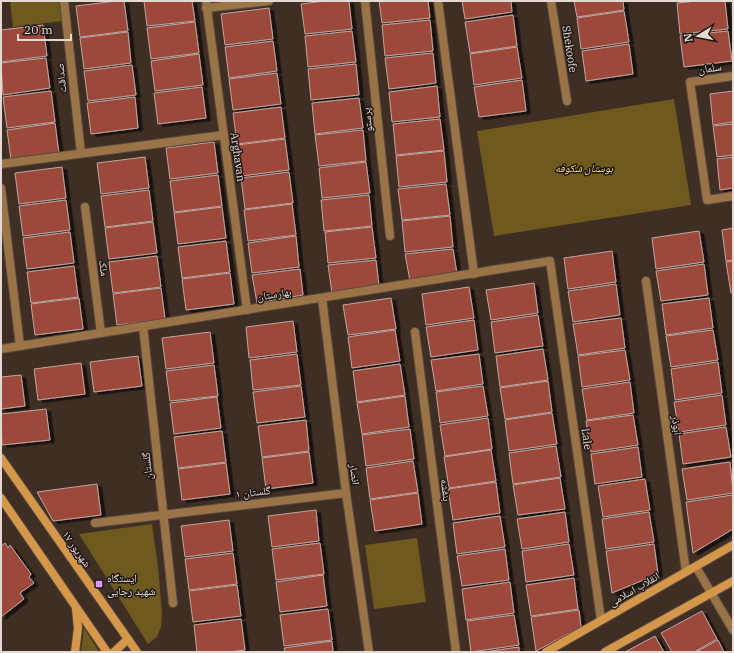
<svg xmlns="http://www.w3.org/2000/svg" width="734" height="653" font-family="'IBM Plex Serif','Noto Naskh Arabic',serif">
<style>
.green{fill:#6e5a1e}
.building{fill:#9c483a;stroke:#c0a7a2;filter:url(#shadow)}
.lines{fill:none;stroke-linecap:round;stroke-linejoin:round}
.minor-casing{stroke:#5a4940;stroke-width:10}
.secondary-casing{stroke:#5a4940;stroke-width:10}
.minor{stroke:#9a7446;stroke-width:8}
.secondary{stroke:#d5984a;stroke-width:8}
.poi-dot{fill:#d69bfa;stroke:#201814;stroke-width:1.5}
.labels{text-anchor:middle;dominant-baseline:central;stroke-width:3;stroke-linejoin:round;paint-order:stroke}
.street-label{font-size:11px;fill:#e5d9d3;stroke:#201814}
.park-label{font-size:11px;font-style:italic;fill:#ffde83;stroke:#201814}
.poi-label{font-size:11px;fill:#e5d9d3;stroke:#201814;text-anchor:start}
</style>
<defs>
<filter id="shadow"><feDropShadow dx="4.5" dy="2.5" stdDeviation="0" flood-color="#0009"/></filter>
</defs>
<rect width="100%" height="100%" fill="#3f2e24"/>
<g class="green">
<polygon points="10,1 59,1 62,21 13,27"/>
<polygon points="674,99 691,205 494,236 477,131"/>
<polygon points="152,524 158,567 162,613 161,627 157,637 148,644 79,534"/>
<polygon points="417,538 426,602 374,609 365,545"/>
<polygon points="84,628 99,652 81,652"/>
</g>
<g class="building">
<polygon points="116,1 124,1 128,31 80,37 76,6"/>
<polygon points="144,1 192,1 195,21 147,26"/>
<polygon points="325,1 349,1 352,29 305,34 301,4"/>
<polygon points="379,1 428,1 430,18 382,23"/>
<polygon points="462,1 511,1 512,12 465,19"/>
<polygon points="574,1 623,1 624,10 577,17"/>
<polygon points="697,1 725,1 728,29 680,34 677,3"/>
<polygon points="269,8 273,39 225,45 221,14"/>
<polygon points="624,11 629,42 581,49 577,18"/>
<polygon points="513,15 517,46 470,53 465,22"/>
<polygon points="430,20 433,51 385,56 382,25"/>
<polygon points="195,22 199,53 151,59 147,28"/>
<polygon points="43,25 47,56 1,62 1,30"/>
<polygon points="352,31 356,62 308,67 305,36"/>
<polygon points="728,31 732,61 684,67 680,36"/>
<polygon points="128,32 131,63 84,69 80,38"/>
<polygon points="273,41 277,71 229,78 225,47"/>
<polygon points="629,44 633,74 586,81 582,51"/>
<polygon points="517,47 522,78 474,85 470,54"/>
<polygon points="433,53 436,83 389,89 385,58"/>
<polygon points="199,54 203,85 155,91 151,61"/>
<polygon points="46,58 50,88 3,95 1,63"/>
<polygon points="356,64 359,95 311,100 308,69"/>
<polygon points="132,65 136,95 88,101 84,71"/>
<polygon points="277,73 281,104 233,110 229,79"/>
<polygon points="522,80 526,111 479,117 474,87"/>
<polygon points="437,86 440,117 392,122 389,92"/>
<polygon points="202,87 206,118 158,124 154,93"/>
<polygon points="51,91 55,122 7,128 3,97"/>
<polygon points="733,91 733,122 713,125 710,94"/>
<polygon points="135,97 138,128 91,134 87,103"/>
<polygon points="359,98 363,128 315,134 312,103"/>
<polygon points="281,107 285,138 237,144 233,113"/>
<polygon points="440,119 444,150 396,155 393,124"/>
<polygon points="55,123 59,154 11,160 7,130"/>
<polygon points="733,124 733,155 717,157 713,126"/>
<polygon points="363,130 366,161 319,166 315,135"/>
<polygon points="285,139 289,170 241,176 237,145"/>
<polygon points="214,142 218,173 170,179 166,148"/>
<polygon points="444,151 447,182 399,187 396,156"/>
<polygon points="145,157 149,188 101,194 97,163"/>
<polygon points="733,157 733,188 720,190 717,159"/>
<polygon points="366,162 370,193 322,198 319,168"/>
<polygon points="62,167 66,198 19,204 15,173"/>
<polygon points="289,172 293,203 245,209 241,178"/>
<polygon points="218,175 222,206 174,212 170,181"/>
<polygon points="446,184 450,215 402,220 398,189"/>
<polygon points="149,190 153,221 105,227 101,196"/>
<polygon points="369,195 372,226 324,231 321,200"/>
<polygon points="66,200 70,230 23,236 19,206"/>
<polygon points="292,204 296,235 248,241 244,210"/>
<polygon points="222,207 226,238 178,244 174,213"/>
<polygon points="450,216 453,247 405,252 402,221"/>
<polygon points="153,222 157,253 109,259 105,228"/>
<polygon points="372,227 376,258 328,263 325,232"/>
<polygon points="733,228 733,260 726,261 722,230"/>
<polygon points="699,231 704,262 656,269 652,238"/>
<polygon points="70,232 74,263 27,269 23,238"/>
<polygon points="296,236 299,267 252,273 248,243"/>
<polygon points="226,241 230,272 182,278 178,247"/>
<polygon points="453,249 457,274 410,281 405,254"/>
<polygon points="612,251 616,282 568,289 564,258"/>
<polygon points="157,256 161,287 113,293 109,262"/>
<polygon points="376,260 379,286 332,293 328,265"/>
<polygon points="733,261 733,293 731,293 726,262"/>
<polygon points="704,264 708,295 661,301 656,271"/>
<polygon points="74,266 78,297 31,303 27,272"/>
<polygon points="300,269 303,295 257,303 252,275"/>
<polygon points="230,273 234,304 186,310 182,279"/>
<polygon points="534,283 538,313 491,320 486,290"/>
<polygon points="616,284 620,315 573,322 568,291"/>
<polygon points="469,287 474,318 426,325 422,294"/>
<polygon points="161,288 165,319 117,325 113,294"/>
<polygon points="79,298 83,329 35,335 31,304"/>
<polygon points="391,298 396,329 348,335 343,305"/>
<polygon points="709,298 713,328 666,335 662,304"/>
<polygon points="538,315 543,346 495,353 491,322"/>
<polygon points="621,318 625,348 578,355 573,324"/>
<polygon points="474,320 478,350 431,357 426,327"/>
<polygon points="293,321 297,352 249,358 246,327"/>
<polygon points="395,330 400,361 352,368 348,337"/>
<polygon points="713,330 718,360 671,367 666,336"/>
<polygon points="210,332 214,363 166,369 162,338"/>
<polygon points="543,349 548,380 500,387 496,356"/>
<polygon points="625,350 630,380 582,387 578,356"/>
<polygon points="297,354 301,385 253,390 250,360"/>
<polygon points="479,354 483,384 436,391 431,360"/>
<polygon points="138,356 142,386 94,392 90,362"/>
<polygon points="718,362 722,393 675,400 671,369"/>
<polygon points="81,363 85,394 38,400 34,369"/>
<polygon points="400,364 405,395 357,402 353,371"/>
<polygon points="214,365 218,396 170,401 166,371"/>
<polygon points="21,375 25,406 1,409 1,377"/>
<polygon points="548,381 552,412 505,419 500,388"/>
<polygon points="630,382 634,413 587,420 582,389"/>
<polygon points="301,386 305,417 257,423 253,392"/>
<polygon points="483,386 488,416 440,423 436,392"/>
<polygon points="722,395 726,425 679,432 674,402"/>
<polygon points="405,396 409,427 362,434 357,403"/>
<polygon points="217,397 221,428 174,434 170,403"/>
<polygon points="46,409 50,440 2,445 1,414"/>
<polygon points="552,413 557,444 509,451 505,420"/>
<polygon points="633,415 638,445 591,452 586,421"/>
<polygon points="488,418 492,449 445,456 440,425"/>
<polygon points="306,420 309,451 262,457 258,426"/>
<polygon points="726,427 731,457 683,464 679,434"/>
<polygon points="410,429 414,459 366,466 362,435"/>
<polygon points="222,431 226,462 178,468 174,437"/>
<polygon points="556,446 561,477 513,484 509,453"/>
<polygon points="638,447 642,477 595,484 591,454"/>
<polygon points="491,450 496,481 449,488 444,457"/>
<polygon points="309,452 313,483 266,489 262,458"/>
<polygon points="413,461 418,492 370,499 366,468"/>
<polygon points="730,462 733,493 687,500 682,469"/>
<polygon points="226,463 230,494 182,500 178,469"/>
<polygon points="560,478 565,509 518,515 513,485"/>
<polygon points="645,479 650,510 603,517 598,486"/>
<polygon points="496,482 500,513 453,520 448,489"/>
<polygon points="97,484 101,515 53,521 37,492"/>
<polygon points="418,493 422,524 375,531 370,500"/>
<polygon points="733,495 733,529 693,553 686,502"/>
<polygon points="316,510 319,541 272,547 268,516"/>
<polygon points="565,512 569,542 522,549 517,519"/>
<polygon points="649,512 654,542 606,549 602,519"/>
<polygon points="500,516 505,547 457,554 453,523"/>
<polygon points="229,520 233,551 185,557 181,526"/>
<polygon points="5,543 8,548 10,545 31,574 29,577 34,583 20,593 24,599 1,617 1,546"/>
<polygon points="320,543 324,574 276,580 272,549"/>
<polygon points="569,544 574,575 526,582 522,551"/>
<polygon points="654,544 658,574 612,593 606,551"/>
<polygon points="505,549 509,580 462,586 457,556"/>
<polygon points="233,553 237,584 189,590 185,559"/>
<polygon points="323,575 327,606 280,612 276,582"/>
<polygon points="574,578 578,609 531,616 526,585"/>
<polygon points="510,582 514,613 466,620 462,589"/>
<polygon points="237,585 241,616 193,622 189,591"/>
<polygon points="328,609 332,640 284,646 280,615"/>
<polygon points="579,610 581,627 536,651 531,617"/>
<polygon points="702,611 717,639 694,652 672,652 661,633"/>
<polygon points="514,615 519,645 471,652 467,621"/>
<polygon points="241,619 245,650 228,652 197,652 194,625"/>
<polygon points="655,636 664,652 625,652"/>
<polygon points="718,640 724,652 696,652"/>
<polygon points="332,641 333,652 285,652 284,648"/>
<polygon points="519,647 519,652 484,652"/>
</g>
<g class="lines">
<defs>
<g id="minor">
<polyline points="64,1 81,153"/>
<polyline points="206,1 247,310"/>
<polyline points="365,1 390,236"/>
<polyline points="438,1 474,274"/>
<polyline points="551,1 567,101"/>
<polyline points="206,8 269,1"/>
<polyline points="733,76 690,82 707,200 733,196"/>
<polyline points="1,164 224,135"/>
<polyline points="1,188 20,346"/>
<polyline points="85,207 101,333"/>
<polyline points="646,281 686,572"/>
<polyline points="322,298 346,493 369,652"/>
<polyline points="143,326 173,603"/>
<polyline points="415,332 456,652"/>
<polyline points="1,349 550,261 601,620"/>
<polyline points="95,523 346,493"/>
<polyline points="696,567 733,630"/>
</g>
<g id="secondary">
<polyline points="1,458 137,652"/>
<polyline points="1,498 107,652"/>
<polyline points="75,652 78,628 76,609"/>
<polyline points="114,652 128,639"/>
<polyline points="546,652 733,545"/>
<polyline points="605,652 733,581"/>
</g>
</defs>
<use href="#minor" class="minor-casing"/>
<use href="#secondary" class="secondary-casing"/>
<use href="#minor" class="minor"/>
<use href="#secondary" class="secondary"/>
</g>
<rect class="poi-dot" x="95" y="580" width="8" height="8" rx="2"/>
<g class="labels">
<g class="street-label">
<text transform="translate(570 49) rotate(81)">Shekoofe</text>
<text transform="translate(710 68) rotate(-8)">سلمان</text>
<text transform="translate(61 78) rotate(-96)">صداقت</text>
<text transform="translate(367 120) rotate(-96)">پرستو</text>
<text transform="translate(238 157) rotate(82)">Arghavan</text>
<text transform="translate(104 268) rotate(83)">ملک</text>
<text transform="translate(274 294) rotate(-9)">بهارستان</text>
<text transform="translate(677 425) rotate(82)">ابوذر</text>
<text transform="translate(587 439) rotate(82)">Lale</text>
<text transform="translate(147 466) rotate(-96)">گلستان</text>
<text transform="translate(355 474) rotate(83)">انصار</text>
<text transform="translate(446 490) rotate(83)">بنفشه</text>
<text transform="translate(253 492) rotate(-7)">گلستان ۱</text>
<text transform="translate(77 549) rotate(55)">۱۷ شهریور</text>
<text transform="translate(634 589) rotate(-30)">انقلاب اسلامی</text>
</g>
<g class="park-label">
<text x="584" y="168">بوستان شکوفه</text>
</g>
<g class="poi-label">
<text x="107" y="578">ایستگاه<tspan x="107" dy="13">شهید رجایی</tspan></text>
</g>
</g>
<rect width="734" height="653" fill="none" stroke="#e5d9d3" stroke-width="4"/>
<g transform="translate(698 36) rotate(260)" stroke="#201814" stroke-width="3" paint-order="stroke">
<path d="M0-3L7 15L0 10L-7 15Z" fill="#e5d9d3"/>
<text y="-6" font-size="11" font-weight="bold" text-anchor="middle" fill="#e5d9d3">N</text>
</g>
<path d="M18 34v6h53v-6" fill="none" stroke="#e5d9d3" stroke-width="2"/>
<text x="24" y="34" font-size="12" fill="#e5d9d3" stroke="#201814" stroke-width="3" paint-order="stroke">20 m</text>
</svg>
